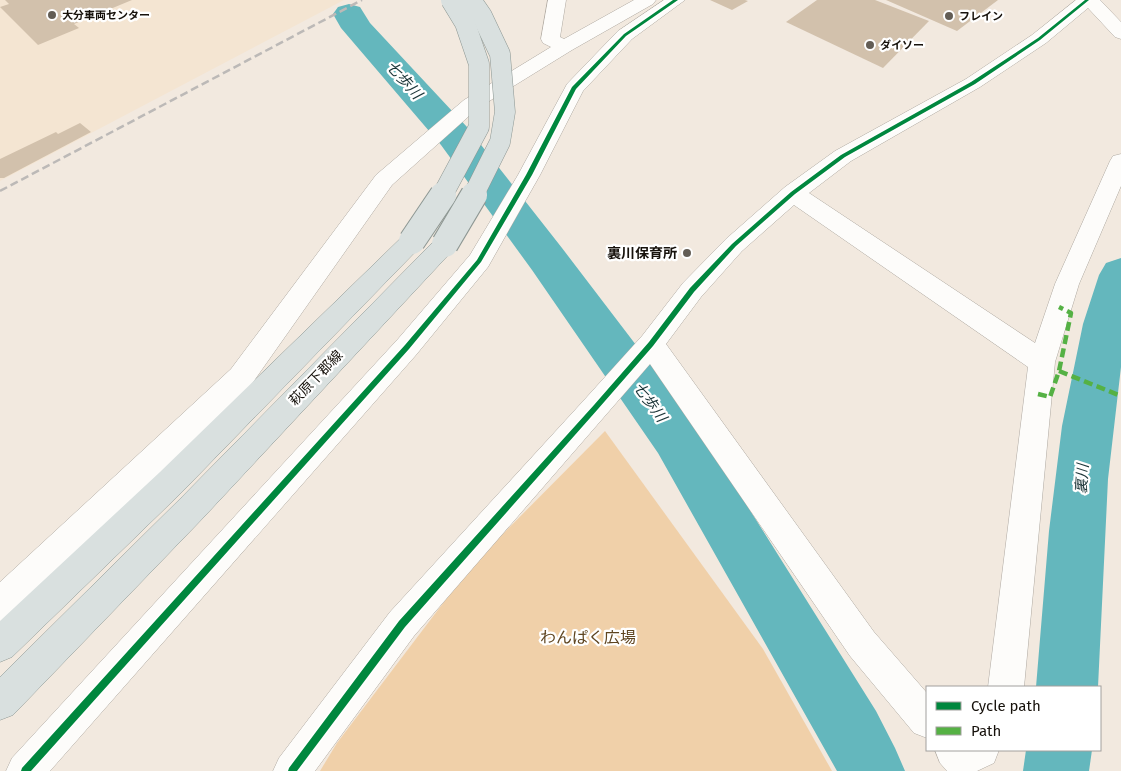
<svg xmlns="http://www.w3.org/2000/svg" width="1121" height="771" font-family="'Fira Sans','Noto Sans JP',sans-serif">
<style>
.built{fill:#f4e5d2}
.green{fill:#f0d0a9}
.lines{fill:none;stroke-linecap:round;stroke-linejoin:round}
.river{fill:#64b7bd;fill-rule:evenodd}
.building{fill:#d2c1ac}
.minor-casing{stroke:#aea8a0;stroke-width:1}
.major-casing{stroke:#8d9793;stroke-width:1}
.minor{fill:#fdfcfa;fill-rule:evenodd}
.major{fill:#d9e0df;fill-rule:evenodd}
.rail{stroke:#bcb9b7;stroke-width:2.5;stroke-dasharray:8 4;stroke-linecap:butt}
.major-bridge-far1-casing{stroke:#8d9793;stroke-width:21;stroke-linecap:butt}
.major-bridge-casing{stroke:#8d9793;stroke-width:28;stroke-linecap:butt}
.major-bridge-far1{stroke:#d9e0df;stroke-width:20}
.major-bridge{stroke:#d9e0df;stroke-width:26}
.quiet{stroke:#55b144;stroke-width:4.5;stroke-dasharray:9 4.5;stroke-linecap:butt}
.cycleway-casing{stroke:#fff;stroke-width:3}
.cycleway{fill:#00873e;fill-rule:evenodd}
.poi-dot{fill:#635d55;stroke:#fff;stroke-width:2}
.labels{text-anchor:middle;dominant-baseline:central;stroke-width:4.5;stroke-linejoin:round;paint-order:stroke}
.far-poi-label{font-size:11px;font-weight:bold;fill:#16110b;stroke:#fff;text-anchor:start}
.poi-label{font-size:14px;font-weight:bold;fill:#16110b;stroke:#fff;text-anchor:end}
.street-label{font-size:14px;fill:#16110b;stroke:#fff}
.water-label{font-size:15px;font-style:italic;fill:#1b3437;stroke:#fff}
.near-park-label{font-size:16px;fill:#5f4520;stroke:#fff}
</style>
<rect width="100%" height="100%" fill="#f2e9df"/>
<polygon class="built" points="0,0 344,0 0,181"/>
<polygon class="green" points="605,431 763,649 832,771 320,771 337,743 472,565"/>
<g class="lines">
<g class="river">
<polygon points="349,4 360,7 370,23 467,127 562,248 694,421 876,711 895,748 905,771 837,771 658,453 532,270 441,145 341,28 333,14 338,7"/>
<polygon points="1121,258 1121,367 1108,479 1098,687 1036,687 1049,531 1062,426 1083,324 1099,275 1106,263"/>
<polygon points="1026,750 1092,750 1089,771 1023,771"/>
</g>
</g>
<g class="building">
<polygon points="5,0 132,0 74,24 79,28 38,45 0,7 9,4"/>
<polygon points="710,0 745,0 748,1 732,10"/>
<polygon points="817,0 875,0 929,21 883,68 786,22"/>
<polygon points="886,0 998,0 957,31"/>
<polygon points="80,123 91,132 4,178 0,178 0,159 56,132 58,134"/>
</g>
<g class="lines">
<defs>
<g id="minor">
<polygon points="548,0 566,0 560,37 564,39 634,0 656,0 653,4 572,50 478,108 392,185 251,385 12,617 0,622 0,582 231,369 376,175 464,100 551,47 543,43 541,39"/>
<polygon points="664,0 685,0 632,39 583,91 540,175 488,267 416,355 50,771 6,771 12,758 398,339 470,255 518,175 567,84 618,31"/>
<polygon points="1076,0 1100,0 1121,22 1121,39 1115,37 1088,8 1046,43 980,87 851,161 809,193 1035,343 1055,284 1110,161 1113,156 1121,154 1121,186 1079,284 1055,362 1024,687 988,687 1028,367 794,205 742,251 701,297 666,344 874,632 927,693 927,738 914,733 850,656 650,364 414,636 315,771 273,771 279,758 390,612 586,398 642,336 683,283 726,239 785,187 835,151 966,79 1032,35"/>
<polygon points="935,750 999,750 994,763 977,771 947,771 940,763"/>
</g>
<g id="major">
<polygon points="412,232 420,235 424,241 420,247 182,492 12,657 0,662 0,621 160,472 404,235"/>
<polygon points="445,235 453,238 457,244 453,250 203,518 13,715 0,720 0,677 181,498 437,238"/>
</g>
</defs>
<use href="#minor" class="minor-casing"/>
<use href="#major" class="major-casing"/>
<use href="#minor" class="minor"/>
<use href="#major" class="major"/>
<polyline class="rail" points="0,191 362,0"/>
<defs>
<g id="major-bridge-far1">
<polyline points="471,0 482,16 500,54 505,112 500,142 473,196"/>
<polyline points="442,196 479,127 479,64 465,23 451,0"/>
</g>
<g id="major-bridge">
<polyline points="412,241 443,195"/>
<polyline points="445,244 474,195"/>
</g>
</defs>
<use href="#major-bridge-far1" class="major-bridge-far1-casing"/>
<use href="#major-bridge" class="major-bridge-casing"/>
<use href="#major-bridge-far1" class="major-bridge-far1"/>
<use href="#major-bridge" class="major-bridge"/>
<g class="quiet">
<polyline points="1059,371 1121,396"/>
<polyline points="1038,394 1050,397 1059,371 1071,313 1059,307"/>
</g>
<defs>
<g id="cycleway">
<polygon points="673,0 678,0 626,36 576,89 532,175 481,262 409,349 31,771 21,771 22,768 405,345 477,260 526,175 572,87 624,34"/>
<polygon points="1085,0 1089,0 1040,40 975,84 845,157 795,194 736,246 694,292 653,346 598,409 405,627 297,771 288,771 289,768 399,621 594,405 649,342 690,288 732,244 791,192 841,155 971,82 1038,38"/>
</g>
</defs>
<use href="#cycleway" class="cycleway-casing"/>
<use href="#cycleway" class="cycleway"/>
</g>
<g class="poi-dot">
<circle cx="52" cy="15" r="5"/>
<circle cx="949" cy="16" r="5"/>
<circle cx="870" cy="45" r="5"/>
<circle cx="687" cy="253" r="5"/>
</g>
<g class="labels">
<g class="far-poi-label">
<text x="62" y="15">大分車両センター</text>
<text x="959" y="16">フレイン</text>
<text x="880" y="45">ダイソー</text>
</g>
<g class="poi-label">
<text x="677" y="253">裏川保育所</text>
</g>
<g class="street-label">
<text transform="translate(316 378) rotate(-46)">萩原下郡線</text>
</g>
<g class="water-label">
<text transform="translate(404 80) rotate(48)">七歩川</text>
<text transform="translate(650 402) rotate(54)">七歩川</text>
<text transform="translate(1082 479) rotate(-86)">裏川</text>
</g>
<g class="near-park-label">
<text x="588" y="637">わんぱく広場</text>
</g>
</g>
<rect x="926" y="686" width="175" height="65" fill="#ffffff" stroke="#a2a09d"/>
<rect x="936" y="702" width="25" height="8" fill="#00873e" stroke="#a2a09d"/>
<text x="971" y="711" font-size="15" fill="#16110b">Cycle path</text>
<rect x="936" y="727" width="25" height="8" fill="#55b144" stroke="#a2a09d"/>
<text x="971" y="736" font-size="15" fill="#16110b">Path</text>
</svg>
